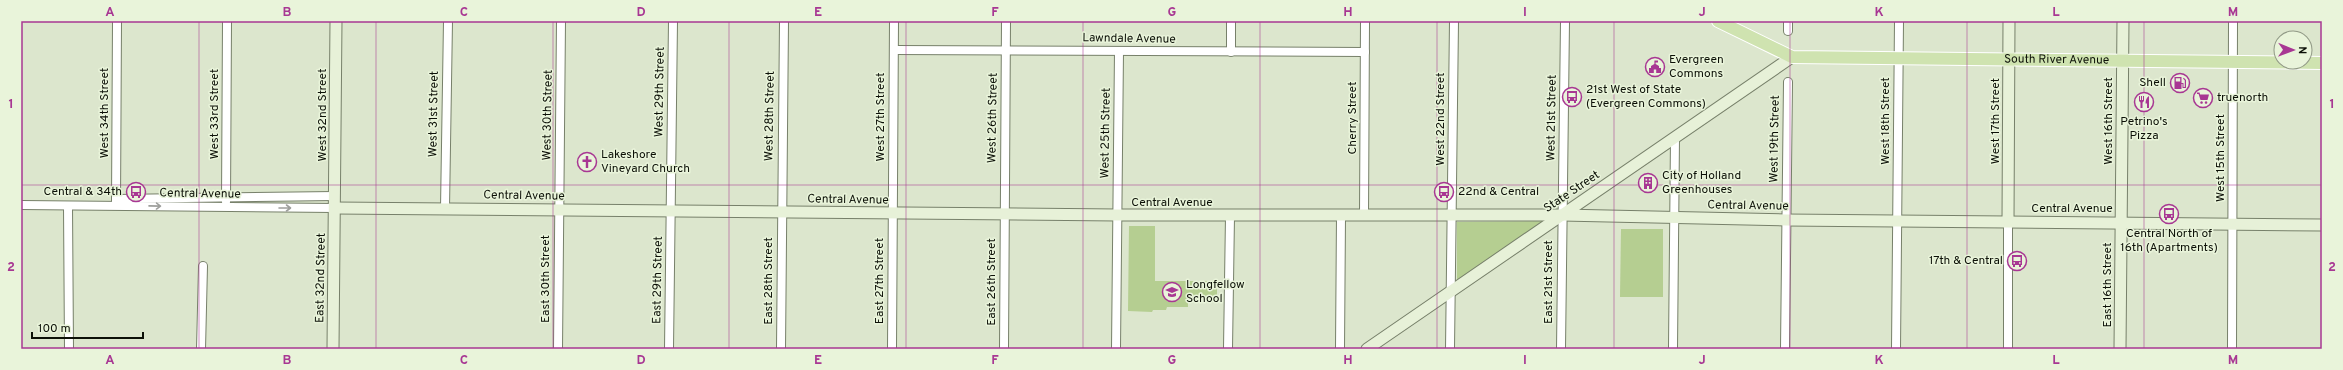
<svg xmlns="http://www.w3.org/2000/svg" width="2343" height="370" font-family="Overpass,sans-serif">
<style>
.green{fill:#b5ce91}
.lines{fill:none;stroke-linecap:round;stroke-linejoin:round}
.street-casing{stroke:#77806a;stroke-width:10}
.secondary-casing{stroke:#77806a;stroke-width:13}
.primary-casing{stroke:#fff;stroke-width:14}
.street{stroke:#fff;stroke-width:8}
.secondary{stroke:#e7f1d8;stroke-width:11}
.primary{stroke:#cfe3b0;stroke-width:12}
.oneway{stroke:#9e9f9c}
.grid{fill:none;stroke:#a83793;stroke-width:1;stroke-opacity:0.55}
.labels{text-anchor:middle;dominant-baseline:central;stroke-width:3;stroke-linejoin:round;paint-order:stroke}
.street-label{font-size:12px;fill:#0c1007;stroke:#e9f4da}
.poi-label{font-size:12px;fill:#0c1007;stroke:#e9f4da;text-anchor:start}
.neatline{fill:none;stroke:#a83793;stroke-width:1.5}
.grid-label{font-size:13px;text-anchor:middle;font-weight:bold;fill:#a83793}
</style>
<rect width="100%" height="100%" fill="#dce6cd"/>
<g class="green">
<polygon points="1545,221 1457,281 1457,222"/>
<polygon points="1129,226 1155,226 1155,281 1217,281 1217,302 1188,302 1188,307 1167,307 1166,310 1153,310 1152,312 1128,311"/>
<polygon points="1621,229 1663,229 1663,297 1620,297"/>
</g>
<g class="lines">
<defs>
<g id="street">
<polyline points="1788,31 1788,21"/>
<polyline points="894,50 1365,52"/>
<polyline points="1231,52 1231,21"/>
<polyline points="116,199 335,196"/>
<polyline points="226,202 227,21"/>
<polyline points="116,204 117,21"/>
<polyline points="21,205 335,208"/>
<polyline points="68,206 69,349"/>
<polyline points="445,208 448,21"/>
<polyline points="1364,216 1365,21"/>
<polyline points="201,349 203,266"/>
<polyline points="558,349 561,21"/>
<polyline points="669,349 673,21"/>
<polyline points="781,349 784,21"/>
<polyline points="892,349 894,21"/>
<polyline points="1004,349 1006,21"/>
<polyline points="1116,349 1119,51"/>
<polyline points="1228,349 1230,216"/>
<polyline points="1340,349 1341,216"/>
<polyline points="1450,349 1454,21"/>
<polyline points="1561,349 1565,21"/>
<polyline points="1673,349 1675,137"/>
<polyline points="1785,349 1788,82"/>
<polyline points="1896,349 1899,21"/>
<polyline points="2008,349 2008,221"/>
<polyline points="2232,349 2233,21"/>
</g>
<g id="secondary">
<polyline points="335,208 1117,215 1562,215 1786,220 2322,225"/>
<polyline points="2008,221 2009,21"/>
<polyline points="333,349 336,21"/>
<polyline points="1367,349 1792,57"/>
<polyline points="2120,349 2123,21"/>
</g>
<g id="primary">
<path id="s1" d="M1718 21 1792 57 2322 63"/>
</g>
</defs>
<use href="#street" class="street-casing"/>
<use href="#secondary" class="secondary-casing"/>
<use href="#primary" class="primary-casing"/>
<use href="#street" class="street"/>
<use href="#secondary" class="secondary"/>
<use href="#primary" class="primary"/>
</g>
<defs><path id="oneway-shaft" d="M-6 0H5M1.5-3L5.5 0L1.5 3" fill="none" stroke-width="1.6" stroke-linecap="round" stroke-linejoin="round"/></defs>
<g class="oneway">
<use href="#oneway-shaft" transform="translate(155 206) rotate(1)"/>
<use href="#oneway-shaft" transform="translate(285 208)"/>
</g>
<path class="grid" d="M199 21V349M376 21V349M553 21V349M729 21V349M906 21V349M1083 21V349M1260 21V349M1437 21V349M1614 21V349M1790 21V349M1967 21V349M2144 21V349M21 185H2322"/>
<defs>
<symbol id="civic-ring" viewBox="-11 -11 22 22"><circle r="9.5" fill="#e9f4da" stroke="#a83793" stroke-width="1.5"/><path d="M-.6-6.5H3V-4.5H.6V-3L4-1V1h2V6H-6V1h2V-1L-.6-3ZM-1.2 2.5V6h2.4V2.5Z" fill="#a83793"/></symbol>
<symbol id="fuel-ring" viewBox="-11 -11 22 22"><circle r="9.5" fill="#e9f4da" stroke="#a83793" stroke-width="1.5"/><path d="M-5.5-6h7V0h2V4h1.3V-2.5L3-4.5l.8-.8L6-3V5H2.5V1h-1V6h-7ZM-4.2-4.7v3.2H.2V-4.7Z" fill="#a83793"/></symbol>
<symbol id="bus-ring" viewBox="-11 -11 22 22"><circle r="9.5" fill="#e9f4da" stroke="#a83793" stroke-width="1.5"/><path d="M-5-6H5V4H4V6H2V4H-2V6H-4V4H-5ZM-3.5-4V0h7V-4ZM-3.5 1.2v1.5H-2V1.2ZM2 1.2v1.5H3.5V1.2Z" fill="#a83793"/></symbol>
<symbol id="supermarket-ring" viewBox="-11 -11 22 22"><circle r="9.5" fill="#e9f4da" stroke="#a83793" stroke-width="1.5"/><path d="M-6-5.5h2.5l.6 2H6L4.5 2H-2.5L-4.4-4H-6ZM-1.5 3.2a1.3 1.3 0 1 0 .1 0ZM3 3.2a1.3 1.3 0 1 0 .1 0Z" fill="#a83793"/></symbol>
<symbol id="restaurant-ring" viewBox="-11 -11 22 22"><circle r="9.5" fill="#e9f4da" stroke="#a83793" stroke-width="1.5"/><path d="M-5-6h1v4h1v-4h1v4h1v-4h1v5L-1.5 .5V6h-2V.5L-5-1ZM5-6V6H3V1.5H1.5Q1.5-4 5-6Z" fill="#a83793"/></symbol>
<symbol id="church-ring" viewBox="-11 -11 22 22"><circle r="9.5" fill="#e9f4da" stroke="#a83793" stroke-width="1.5"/><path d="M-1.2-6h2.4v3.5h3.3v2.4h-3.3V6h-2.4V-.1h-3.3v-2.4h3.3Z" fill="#a83793"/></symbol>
<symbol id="building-ring" viewBox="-11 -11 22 22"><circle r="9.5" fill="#e9f4da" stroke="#a83793" stroke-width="1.5"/><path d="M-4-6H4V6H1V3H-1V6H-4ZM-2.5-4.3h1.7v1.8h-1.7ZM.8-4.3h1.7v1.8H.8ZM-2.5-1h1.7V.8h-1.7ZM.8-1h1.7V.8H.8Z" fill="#a83793"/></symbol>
<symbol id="school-ring" viewBox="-11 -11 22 22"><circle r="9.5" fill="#e9f4da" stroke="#a83793" stroke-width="1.5"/><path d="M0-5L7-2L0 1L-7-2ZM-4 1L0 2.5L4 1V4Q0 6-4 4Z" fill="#a83793"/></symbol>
</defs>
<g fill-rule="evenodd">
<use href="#civic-ring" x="1644" y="56" width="22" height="22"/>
<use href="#fuel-ring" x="2169" y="72" width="22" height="22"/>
<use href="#bus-ring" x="1561" y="86" width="22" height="22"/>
<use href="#supermarket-ring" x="2192" y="87" width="22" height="22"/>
<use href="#restaurant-ring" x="2133" y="91" width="22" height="22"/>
<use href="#church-ring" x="576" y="151" width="22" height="22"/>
<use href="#building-ring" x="1637" y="172" width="22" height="22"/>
<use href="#bus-ring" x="125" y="181" width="22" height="22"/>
<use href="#bus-ring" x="1433" y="181" width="22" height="22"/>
<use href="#bus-ring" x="2158" y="203" width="22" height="22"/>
<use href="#bus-ring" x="2006" y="250" width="22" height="22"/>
<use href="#school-ring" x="1161" y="281" width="22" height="22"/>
</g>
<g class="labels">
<g class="street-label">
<text transform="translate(1129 39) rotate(1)">Lawndale Avenue</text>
<text stroke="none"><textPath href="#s1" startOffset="347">South River Avenue</textPath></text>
<text transform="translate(660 92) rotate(-89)">West 29th Street</text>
<text transform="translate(105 113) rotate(-90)">West 34th Street</text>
<text transform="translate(215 114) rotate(-90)">West 33rd Street</text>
<text transform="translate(434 114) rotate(-89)">West 31st Street</text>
<text transform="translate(323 115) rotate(-90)">West 32nd Street</text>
<text transform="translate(548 115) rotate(-89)">West 30th Street</text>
<text transform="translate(770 116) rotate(-89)">West 28th Street</text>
<text transform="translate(881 117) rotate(-90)">West 27th Street</text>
<text transform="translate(993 118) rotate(-89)">West 26th Street</text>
<text transform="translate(1353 118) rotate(-90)">Cherry Street</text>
<text transform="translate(1552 118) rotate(-89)">West 21st Street</text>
<text transform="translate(1441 119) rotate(-90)">West 22nd Street</text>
<text transform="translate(1886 121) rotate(-90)">West 18th Street</text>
<text transform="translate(1996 121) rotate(-90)">West 17th Street</text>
<text transform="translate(2109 121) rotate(-90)">West 16th Street</text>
<text transform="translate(1106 133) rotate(-89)">West 25th Street</text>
<text transform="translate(1775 139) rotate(-89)">West 19th Street</text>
<text transform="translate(2221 158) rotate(-90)">West 15th Street</text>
<text transform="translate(1572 192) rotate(-34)">State Street</text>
<text transform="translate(200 194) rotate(1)">Central Avenue</text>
<text transform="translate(524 196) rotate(1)">Central Avenue</text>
<text transform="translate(848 200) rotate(1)">Central Avenue</text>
<text x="1172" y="203">Central Avenue</text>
<text transform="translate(1748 206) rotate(1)">Central Avenue</text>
<text x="2072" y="209">Central Avenue</text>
<text transform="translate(321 278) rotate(-89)">East 32nd Street</text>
<text transform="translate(546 279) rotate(-90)">East 30th Street</text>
<text transform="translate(658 280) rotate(-89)">East 29th Street</text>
<text transform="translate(769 281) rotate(-90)">East 28th Street</text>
<text transform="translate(880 281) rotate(-90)">East 27th Street</text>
<text transform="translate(992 282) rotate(-90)">East 26th Street</text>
<text transform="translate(1549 282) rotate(-90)">East 21st Street</text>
<text transform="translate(2108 285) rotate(-90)">East 16th Street</text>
</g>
<g class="poi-label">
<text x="1669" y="60">Evergreen<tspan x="1669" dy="14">Commons</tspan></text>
<text x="2166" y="83" text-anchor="end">Shell</text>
<text x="1586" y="90">21st West of State<tspan x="1586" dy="14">(Evergreen Commons)</tspan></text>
<text x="2217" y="98">truenorth</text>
<text x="2144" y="122" text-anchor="middle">Petrino's<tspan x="2144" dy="14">Pizza</tspan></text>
<text x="601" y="155">Lakeshore<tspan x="601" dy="14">Vineyard Church</tspan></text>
<text x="1662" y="176">City of Holland<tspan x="1662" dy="14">Greenhouses</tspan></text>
<text x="122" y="192" text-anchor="end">Central &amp; 34th</text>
<text x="1458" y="192">22nd &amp; Central</text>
<text x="2169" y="234" text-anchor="middle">Central North of<tspan x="2169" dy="14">16th (Apartments)</tspan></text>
<text x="2003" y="261" text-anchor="end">17th &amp; Central</text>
<text x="1186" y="285">Longfellow<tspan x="1186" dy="14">School</tspan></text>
</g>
</g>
<rect width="2343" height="370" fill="none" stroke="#e9f4da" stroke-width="44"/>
<g transform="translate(2293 50) rotate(91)"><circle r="19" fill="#e9f4da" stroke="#919986"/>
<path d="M0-3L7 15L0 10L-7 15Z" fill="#a83793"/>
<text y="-6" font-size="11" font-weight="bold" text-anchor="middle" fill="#0c1007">N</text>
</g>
<path d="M32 332v6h111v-6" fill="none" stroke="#0c1007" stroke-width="2"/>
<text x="38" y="332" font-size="12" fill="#0c1007" stroke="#e9f4da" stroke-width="3" paint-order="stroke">100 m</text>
<rect x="22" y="22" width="2299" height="326" class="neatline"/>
<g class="grid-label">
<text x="110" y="16">A</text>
<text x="287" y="16">B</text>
<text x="464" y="16">C</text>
<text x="641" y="16">D</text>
<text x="818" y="16">E</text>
<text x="995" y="16">F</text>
<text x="1172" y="16">G</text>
<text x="1348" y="16">H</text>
<text x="1525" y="16">I</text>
<text x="1702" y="16">J</text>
<text x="1879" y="16">K</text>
<text x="2056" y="16">L</text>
<text x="2233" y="16">M</text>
<text x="11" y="108">1</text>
<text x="2332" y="108">1</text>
<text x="11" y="271">2</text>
<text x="2332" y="271">2</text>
<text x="110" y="364">A</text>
<text x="287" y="364">B</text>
<text x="464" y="364">C</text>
<text x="641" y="364">D</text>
<text x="818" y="364">E</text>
<text x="995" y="364">F</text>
<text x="1172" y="364">G</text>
<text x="1348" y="364">H</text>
<text x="1525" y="364">I</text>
<text x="1702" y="364">J</text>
<text x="1879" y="364">K</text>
<text x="2056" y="364">L</text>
<text x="2233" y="364">M</text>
</g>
</svg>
